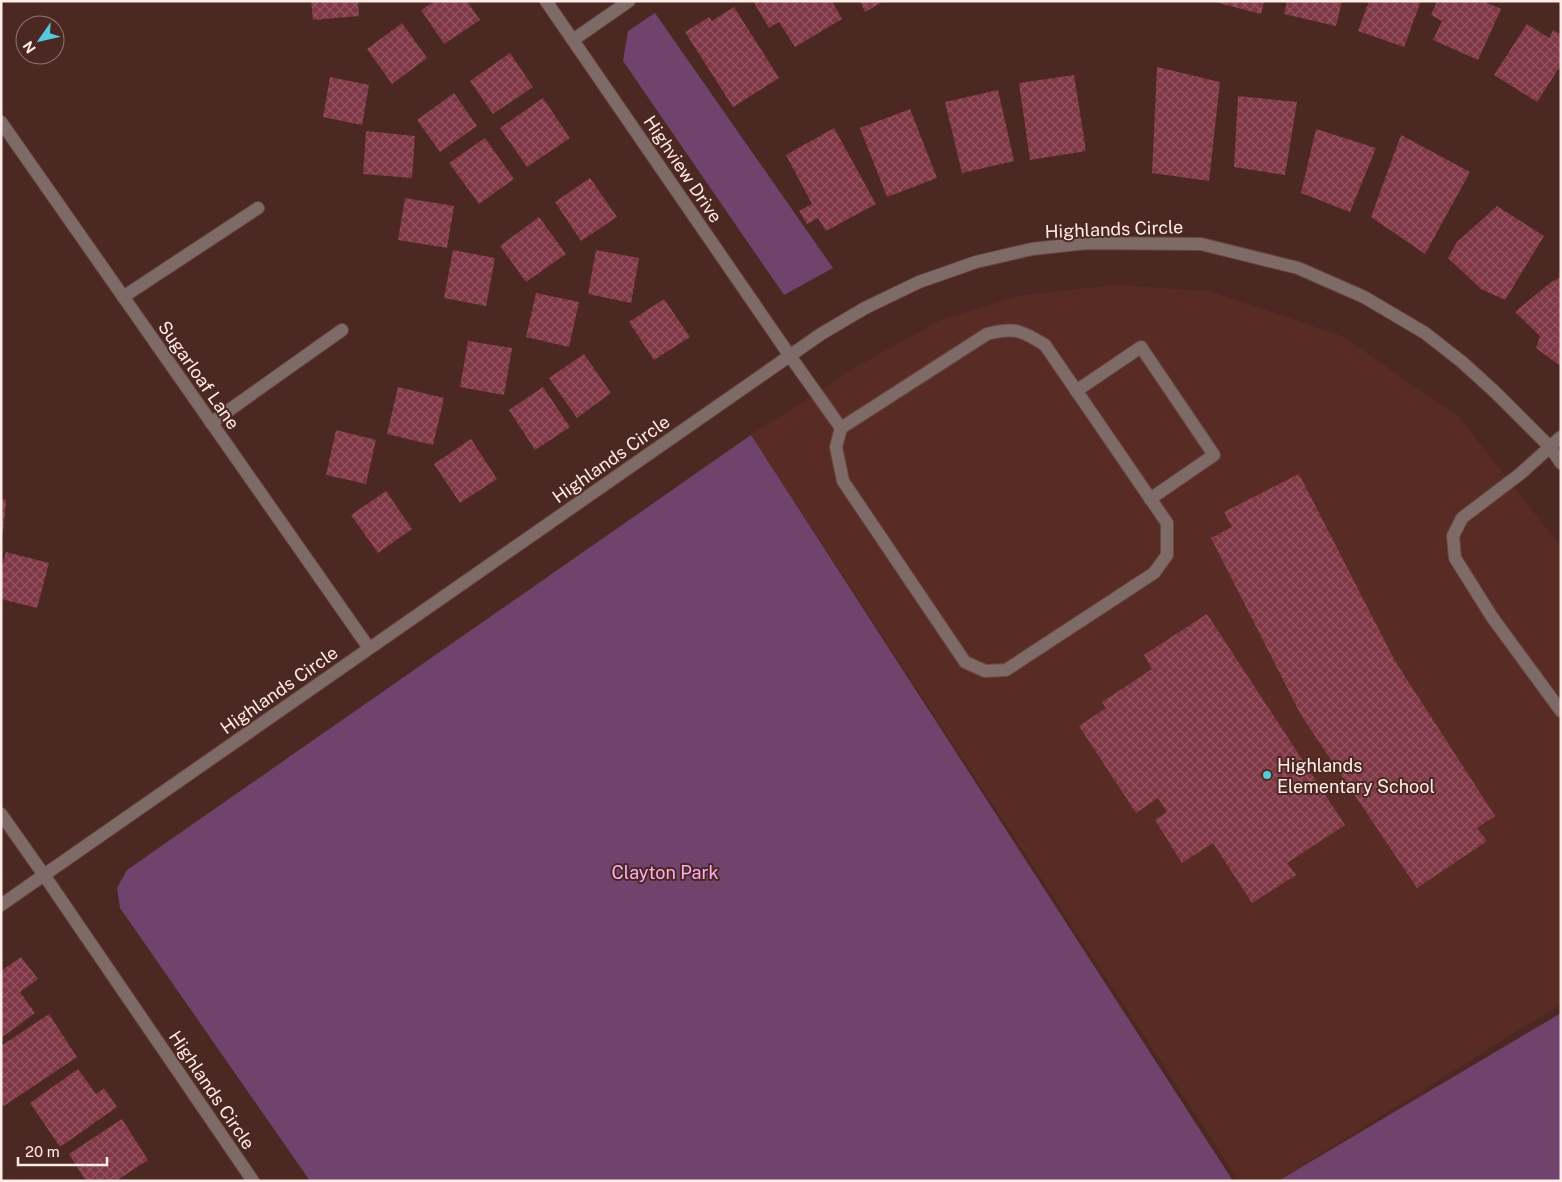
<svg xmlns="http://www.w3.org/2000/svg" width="1562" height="1182" font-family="'Public Sans',sans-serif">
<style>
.built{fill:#582c25}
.green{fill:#6f436b}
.building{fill:url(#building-cross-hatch)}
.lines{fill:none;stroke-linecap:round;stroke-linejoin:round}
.lane-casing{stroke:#694742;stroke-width:14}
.street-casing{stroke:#694742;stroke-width:14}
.lane{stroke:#7e6b67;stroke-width:12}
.street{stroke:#7e6b67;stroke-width:12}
.poi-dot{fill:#54cade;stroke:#4c2822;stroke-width:2}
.labels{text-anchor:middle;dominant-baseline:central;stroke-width:4;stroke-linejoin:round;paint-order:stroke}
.street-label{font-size:18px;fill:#ffebe7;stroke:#4c2822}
.poi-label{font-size:18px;fill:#ffebe7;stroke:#4c2822;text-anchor:start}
.park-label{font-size:18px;fill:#fcacf4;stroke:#4c2822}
</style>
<defs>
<pattern id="building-cross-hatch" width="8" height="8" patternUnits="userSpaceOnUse" patternTransform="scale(1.25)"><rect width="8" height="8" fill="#7f3745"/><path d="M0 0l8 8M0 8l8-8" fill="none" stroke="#925460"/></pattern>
</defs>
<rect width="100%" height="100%" fill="#4c2822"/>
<polygon class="built" points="1116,285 1208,291 1342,336 1460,418 1561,547 1561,1004 1277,1181 1239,1181 751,435 861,364 940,320 1022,295"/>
<g class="green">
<polygon points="655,13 833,268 784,295 623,61 628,31"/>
<polygon points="751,435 1233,1181 310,1181 120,908 117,888 127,870"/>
<polygon points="1561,1013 1561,1181 1278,1181"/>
</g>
<g class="building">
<polygon points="311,1 358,1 359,16 313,20"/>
<polygon points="435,1 467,1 480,20 444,44 421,10"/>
<polygon points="753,1 832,1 842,19 795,47 779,22 769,28"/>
<polygon points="860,1 884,1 865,12"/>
<polygon points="1211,1 1264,1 1261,14"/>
<polygon points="1287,1 1342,1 1336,26 1284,14"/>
<polygon points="1369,1 1421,1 1404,47 1358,31"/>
<polygon points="1437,1 1483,1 1501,9 1478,60 1433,40 1442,21 1431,15"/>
<polygon points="734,7 779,78 733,107 685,32 709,17 712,21"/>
<polygon points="402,23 427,58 392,84 367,49"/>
<polygon points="1527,24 1549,38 1553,30 1561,35 1561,65 1537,102 1494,75"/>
<polygon points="510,53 533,87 493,114 470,81"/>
<polygon points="1157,67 1220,82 1209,181 1152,173"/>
<polygon points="1074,75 1086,151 1030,160 1019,83"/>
<polygon points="330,77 369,85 362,125 323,117"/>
<polygon points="998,90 1014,161 962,173 945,102"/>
<polygon points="454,93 477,126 440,152 417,120"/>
<polygon points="1238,96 1297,102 1285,175 1234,167"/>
<polygon points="543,98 570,138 527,167 500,128"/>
<polygon points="910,109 937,178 887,197 860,128"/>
<polygon points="834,128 876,204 826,231 818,218 807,224 799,211 812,204 786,155"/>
<polygon points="1316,129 1376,148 1350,212 1301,193"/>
<polygon points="366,131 415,136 412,178 363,174"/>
<polygon points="1401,135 1470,172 1425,254 1371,217"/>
<polygon points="485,138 514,179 479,204 449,163"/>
<polygon points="590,178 617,217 581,241 555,202"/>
<polygon points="405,198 454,206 447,248 398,240"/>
<polygon points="1497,206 1544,236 1505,300 1481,289 1448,258 1457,242"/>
<polygon points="539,217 566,254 526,282 500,246"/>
<polygon points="453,250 495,258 486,306 444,298"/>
<polygon points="596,250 639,258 631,303 588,294"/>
<polygon points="1561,277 1561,364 1559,365 1536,348 1540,336 1515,312 1551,282"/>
<polygon points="536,293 579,302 569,347 526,337"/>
<polygon points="664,299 690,337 654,360 629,322"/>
<polygon points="468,341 512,348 504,395 460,387"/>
<polygon points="584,354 611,393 577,418 549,378"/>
<polygon points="398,387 444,398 433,445 387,434"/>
<polygon points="543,387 570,427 535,450 509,410"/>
<polygon points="336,430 376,440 366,484 326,475"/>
<polygon points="471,439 497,479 460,503 434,464"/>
<polygon points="1299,474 1395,661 1495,816 1477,828 1487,841 1417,888 1301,715 1211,538 1232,527 1224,512"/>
<polygon points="386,491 412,529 378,553 351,515"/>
<polygon points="1,499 6,500 3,533 1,533"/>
<polygon points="6,552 49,563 37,608 1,599 1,570"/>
<polygon points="1207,614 1345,825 1287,863 1296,875 1252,903 1213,843 1182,863 1155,820 1167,812 1158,798 1136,813 1079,726 1106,708 1102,702 1152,669 1144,655"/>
<polygon points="21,957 38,979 20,992 35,1013 1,1038 1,971"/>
<polygon points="49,1014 77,1057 4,1106 1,1103 1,1046"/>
<polygon points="78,1069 96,1094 104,1088 117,1107 60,1147 30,1103"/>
<polygon points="122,1119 148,1160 116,1181 86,1181 69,1154"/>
</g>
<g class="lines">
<defs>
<g id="lane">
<polyline points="123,297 258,208"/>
<path d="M790 356 841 428 836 447 843 481 965 662 985 671 1006 670 1154 573 1167 555V523L1045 345C1021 330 1015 327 987 334L841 428"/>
<polyline points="1076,391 1141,347 1214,455 1150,499"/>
<polyline points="211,423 342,330"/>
<polyline points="1550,447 1520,474 1462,518 1453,536 1455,558 1492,617 1561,711"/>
</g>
<g id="street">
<polyline points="546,1 790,356"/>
<polyline points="573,40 629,1"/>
<polyline points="1,122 369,648"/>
<polyline points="1550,447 1561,437"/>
<polyline points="1,814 44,875 1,905"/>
<polyline points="253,1181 44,875 821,334 865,308 919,282 976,262 1032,249 1087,243 1201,244 1298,268 1364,297 1425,333 1462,362 1495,392 1550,447 1561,463"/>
</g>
</defs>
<use href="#lane" class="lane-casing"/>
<use href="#street" class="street-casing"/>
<use href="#lane" class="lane"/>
<use href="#street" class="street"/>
</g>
<circle class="poi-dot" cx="1267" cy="775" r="5"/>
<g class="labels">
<g class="street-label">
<text transform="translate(683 169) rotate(56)">Highview Drive</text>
<text transform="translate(1114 229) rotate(-2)">Highlands Circle</text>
<text transform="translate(199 375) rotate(55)">Sugarloaf Lane</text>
<text transform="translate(611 459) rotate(-35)">Highlands Circle</text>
<text transform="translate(279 690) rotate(-35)">Highlands Circle</text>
<text transform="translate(212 1090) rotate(56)">Highlands Circle</text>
</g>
<g class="poi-label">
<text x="1277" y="765">Highlands<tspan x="1277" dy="21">Elementary School</tspan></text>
</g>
<g class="park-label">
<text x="665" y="872">Clayton Park</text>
</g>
</g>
<rect width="1562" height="1182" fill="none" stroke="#ffebe7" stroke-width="5"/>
<g transform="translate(40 40) rotate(236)"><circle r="24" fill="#4c2822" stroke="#947671"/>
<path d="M0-4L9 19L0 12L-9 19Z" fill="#54cade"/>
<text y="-8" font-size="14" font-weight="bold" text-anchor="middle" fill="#ffebe7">N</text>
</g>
<path d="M18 1157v8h89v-8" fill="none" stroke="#ffebe7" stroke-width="2.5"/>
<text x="25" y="1157" font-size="15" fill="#ffebe7" stroke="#4c2822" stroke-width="4" paint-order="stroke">20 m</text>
</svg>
